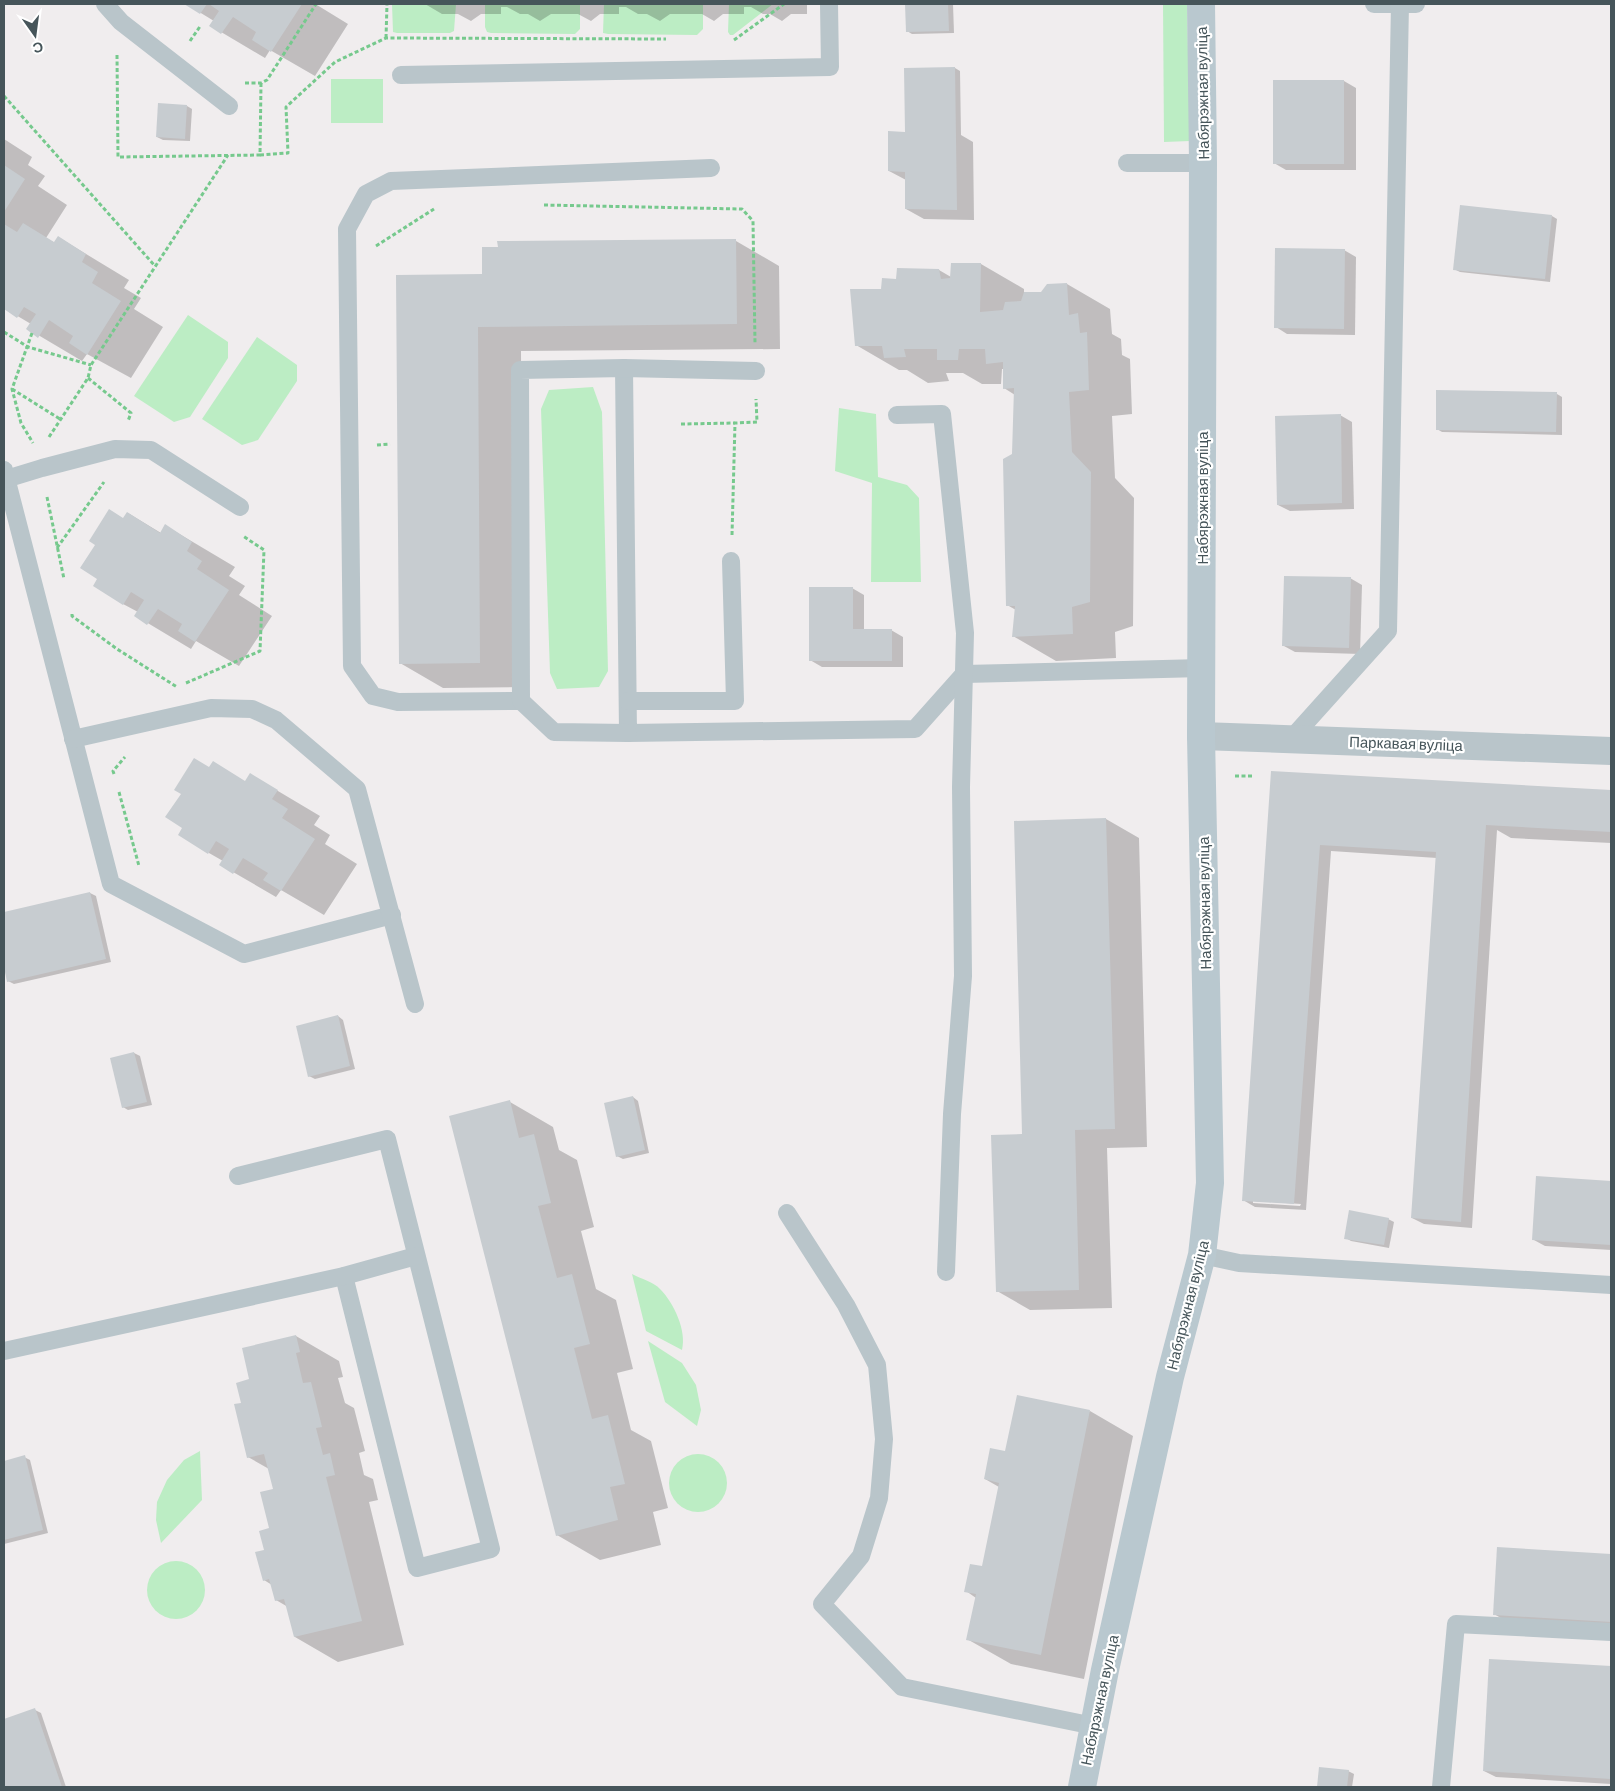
<svg xmlns="http://www.w3.org/2000/svg" width="1615" height="1791" font-family="Barlow,sans-serif">
<style>
.green{fill:#bcedc4}
.shadow{fill:#0003;fill-rule:evenodd}
.building{fill:#c7ccd0}
.lines{fill:none;stroke-linecap:round;stroke-linejoin:round}
.path{stroke:#76c98d;stroke-width:3;stroke-dasharray:4 2.5;stroke-linecap:butt}
.lane{stroke:#b9c5ca;stroke-width:18}
.street{stroke:#b9c5ca;stroke-width:28}
.secondary{stroke:#b9c8cf;stroke-width:28}
.labels{text-anchor:middle;dominant-baseline:central;stroke-width:4.5;stroke-linejoin:round;paint-order:stroke}
.street-label{font-size:15px;fill:#46555a;stroke:#fff}
</style>
<rect width="100%" height="100%" fill="#f0edee"/>
<g class="green">
<polygon points="392,4 456,4 454,31 450,33 397,33 393,32"/>
<polygon points="485,4 580,4 580,29 575,34 491,33 487,32 485,27"/>
<polygon points="604,4 703,4 703,29 697,35 608,34 603,33"/>
<polygon points="729,4 773,4 733,35 730,35 728,32"/>
<polygon points="1163,4 1187,4 1190,141 1164,142"/>
<rect x="331" y="79" width="52" height="44"/>
<polygon points="188,315 228,342 228,358 190,417 174,422 134,396"/>
<polygon points="257,337 297,365 297,381 258,440 242,445 202,419"/>
<polygon points="593,387 602,412 608,671 599,687 557,689 550,673 541,409 549,390"/>
<polygon points="839,408 876,414 878,477 907,485 919,498 921,582 871,582 872,483 835,471"/>
<path d="M632 1274C641 1279 654 1282 660 1289 674 1303 687 1331 682 1350L646 1331Z"/>
<polygon points="648,1341 682,1363 696,1385 701,1410 697,1426 665,1402"/>
<polygon points="200,1451 202,1500 161,1543 156,1520 157,1502 167,1480 184,1460"/>
<circle cx="698" cy="1483" r="29"/>
<circle cx="176" cy="1590" r="29"/>
</g>
<g class="shadow">
<polygon points="186,4 318,4 317,5 348,24 315,76 270,50 265,58 211,26 214,21"/>
<polygon points="425,4 807,4 807,14 791,14 782,21 770,14 763,14 751,7 744,7 744,14 723,14 714,21 702,14 670,14 660,21 647,14 638,14 626,7 619,7 619,14 600,14 591,21 578,14 551,14 540,21 528,14 520,14 507,7 501,7 501,14 481,14 471,21 458,14 442,14"/>
<polygon points="906,4 953,4 954,33 912,34 907,31"/>
<polygon points="955,68 960,71 961,135 973,142 974,220 924,219 906,209 906,180 889,171 906,132"/>
<polygon points="1344,81 1356,88 1356,170 1286,170 1274,163"/>
<polygon points="187,106 192,109 190,141 163,140 157,137"/>
<polygon points="4,139 32,157 28,165 45,176 38,186 67,205 46,238 55,243 58,237 129,280 124,288 141,298 134,309 163,327 131,378 87,354 82,361 28,329 31,324 4,308"/>
<polygon points="1552,216 1557,219 1550,282 1460,272 1454,269"/>
<polygon points="736,241 779,266 780,349 521,351 523,687 443,688 400,663 483,276"/>
<polygon points="1344,250 1356,257 1355,335 1287,334 1276,327"/>
<polygon points="952,264 981,264 1024,289 1024,294 1042,293 1067,284 1110,309 1112,334 1121,339 1122,355 1130,359 1132,414 1112,416 1115,478 1134,498 1133,626 1115,632 1116,658 1056,661 1013,636 1016,610 1007,605 1015,395 1004,388 1004,369 1002,369 1001,384 982,384 963,373 946,373 949,381 928,383 907,370 899,370 856,345 882,290 897,280 939,270 951,277"/>
<polygon points="1438,391 1557,394 1562,397 1562,435 1442,432 1437,429"/>
<polygon points="1340,415 1352,422 1354,509 1290,511 1278,505"/>
<polygon points="128,513 161,533 166,526 235,567 229,576 245,586 239,595 272,616 239,666 196,641 191,649 136,616 138,612 123,604 124,520"/>
<polygon points="1350,578 1362,585 1360,654 1295,652 1284,646"/>
<polygon points="852,588 864,595 864,630 891,630 903,637 903,667 822,667 810,660"/>
<polygon points="209,768 246,782 251,775 320,816 314,825 330,835 325,844 357,864 324,915 281,890 276,897 233,872 223,861 209,853"/>
<path d="M1272 772 1611 791V843L1511 838 1497 830 1472 1228 1424 1224 1412 1218 1437 858 1331 851 1306 1210 1255 1207 1243 1200ZM1253 1201 1301 1204 1300 1206 1253 1203Z"/>
<polygon points="1106,819 1139,838 1147,1147 1107,1148 1112,1308 1030,1310 997,1291 1023,1135 1015,822"/>
<polygon points="90,893 96,896 111,962 14,984 8,981 4,961 4,913"/>
<polygon points="338,1016 343,1020 355,1069 315,1079 309,1076"/>
<polygon points="134,1053 140,1056 152,1105 128,1110 123,1107"/>
<polygon points="633,1097 638,1101 649,1153 623,1159 617,1156"/>
<polygon points="510,1102 553,1127 559,1150 577,1160 594,1227 581,1231 596,1289 616,1300 633,1369 617,1373 631,1430 651,1441 668,1508 653,1512 661,1545 600,1560 557,1535"/>
<polygon points="1537,1178 1611,1182 1611,1250 1545,1246 1534,1240"/>
<polygon points="1388,1219 1394,1222 1389,1248 1351,1241 1346,1238"/>
<polygon points="296,1336 339,1361 343,1377 338,1378 345,1403 354,1408 365,1451 359,1453 364,1475 373,1479 378,1500 369,1502 404,1645 338,1662 295,1637 288,1607 276,1600 272,1585 264,1580 266,1551 270,1529 274,1490 269,1469 248,1457 242,1404 251,1380"/>
<polygon points="1090,1411 1133,1436 1084,1679 1011,1664 967,1639 976,1598 966,1591 983,1567 999,1487 985,1479"/>
<polygon points="24,1457 30,1460 48,1533 4,1544 4,1462"/>
<polygon points="1498,1548 1611,1555 1611,1627 1506,1621 1494,1614"/>
<polygon points="1490,1660 1611,1667 1611,1784 1496,1777 1484,1771"/>
<polygon points="35,1710 41,1713 66,1787 4,1787 4,1720"/>
<polygon points="1320,1768 1348,1771 1354,1774 1352,1787 1319,1787"/>
</g>
<g class="building">
<polygon points="184,4 207,4 200,14"/>
<polygon points="209,4 302,4 271,52 252,40 256,32 233,17 221,34 209,26 219,11"/>
<polygon points="905,4 948,4 949,31 906,32"/>
<polygon points="955,67 957,210 905,209 905,172 888,171 888,131 905,132 904,68"/>
<rect x="1273" y="80" width="71" height="84"/>
<polygon points="158,103 187,105 185,139 156,137"/>
<polygon points="4,165 25,179 4,212"/>
<polygon points="1460,205 1552,215 1545,279 1453,270"/>
<polygon points="23,223 54,242 58,236 86,254 82,262 98,272 92,283 121,301 87,355 69,343 73,336 49,320 38,338 26,329 36,314 24,307 17,318 4,309 4,224 17,232"/>
<polygon points="736,239 737,324 478,327 480,663 399,664 396,275 482,274 482,247 498,247 497,241"/>
<polygon points="1275,248 1345,249 1344,329 1274,328"/>
<polygon points="951,263 981,263 980,312 1003,310 1005,302 1021,301 1024,292 1041,292 1047,284 1067,283 1069,315 1078,313 1080,333 1087,332 1089,390 1069,392 1072,452 1091,472 1090,602 1072,607 1073,634 1012,637 1015,606 1006,606 1003,459 1012,454 1014,388 1003,389 1003,362 986,364 985,349 959,349 958,360 937,360 937,349 904,349 906,357 884,358 882,346 855,346 850,289 881,289 882,278 896,279 897,268 939,269 941,279 950,278"/>
<polygon points="1436,390 1557,392 1556,432 1436,430"/>
<polygon points="1341,414 1342,503 1277,505 1275,416"/>
<polygon points="109,509 123,518 127,512 160,533 165,524 192,542 187,551 202,561 197,569 229,590 195,642 178,631 182,624 158,609 147,625 134,616 144,600 131,592 123,605 93,586 97,579 80,568 95,545 89,541"/>
<polygon points="1284,576 1351,577 1349,648 1282,646"/>
<polygon points="809,587 853,587 853,629 892,629 892,661 809,661"/>
<polygon points="194,758 209,767 213,761 245,781 250,773 278,790 272,799 288,809 282,818 315,839 281,891 263,880 268,873 243,858 233,874 219,865 229,849 216,841 208,854 178,835 182,828 165,817 181,794 174,790"/>
<polygon points="1271,771 1611,790 1611,832 1486,825 1461,1222 1411,1218 1436,852 1320,845 1294,1204 1242,1201"/>
<polygon points="1106,818 1115,1129 1075,1130 1079,1290 996,1292 991,1135 1022,1134 1014,821"/>
<polygon points="90,892 106,959 7,982 4,967 4,912"/>
<polygon points="338,1015 350,1066 308,1077 296,1026"/>
<polygon points="134,1052 147,1102 122,1108 110,1058"/>
<polygon points="633,1096 645,1150 616,1157 604,1103"/>
<polygon points="510,1100 519,1138 534,1134 551,1203 538,1206 557,1278 572,1274 590,1344 574,1348 592,1419 608,1415 625,1484 610,1487 618,1520 556,1536 449,1116"/>
<polygon points="1536,1176 1611,1181 1611,1245 1532,1240"/>
<polygon points="1349,1210 1389,1218 1384,1245 1344,1239"/>
<polygon points="296,1335 300,1352 296,1353 303,1383 311,1382 322,1427 316,1428 323,1455 330,1453 335,1475 326,1477 362,1621 294,1637 284,1599 275,1601 269,1579 263,1581 255,1552 264,1550 259,1531 269,1528 260,1492 273,1489 264,1454 247,1458 234,1404 241,1403 236,1383 249,1379 242,1348"/>
<polygon points="1017,1395 1090,1410 1041,1655 966,1640 976,1594 964,1592 970,1564 982,1566 999,1483 984,1479 990,1448 1005,1451"/>
<polygon points="25,1455 43,1530 4,1540 4,1461"/>
<polygon points="1497,1547 1611,1554 1611,1622 1493,1615"/>
<polygon points="1489,1659 1611,1666 1611,1779 1483,1771"/>
<polygon points="35,1708 62,1787 4,1787 4,1719"/>
<polygon points="1319,1767 1349,1770 1347,1787 1317,1787"/>
</g>
<g class="lines">
<g class="path">
<polyline points="386,38 387,4"/>
<polyline points="734,40 784,4"/>
<polyline points="190,41 201,25"/>
<polyline points="117,55 118,157 260,155 261,83"/>
<polyline points="245,83 261,83 267,80 316,4"/>
<polyline points="4,96 155,266"/>
<polyline points="260,155 288,153 286,107 335,62 386,38 666,39"/>
<polyline points="544,205 742,209 753,221 755,343"/>
<polyline points="376,246 434,209"/>
<polyline points="4,332 28,347 91,365"/>
<polyline points="32,333 12,389 21,423 33,443"/>
<polyline points="88,378 131,413 128,421"/>
<polyline points="12,389 60,419"/>
<polyline points="681,424 735,423"/>
<polyline points="49,437 88,378 91,365 228,155"/>
<polyline points="377,445 390,444"/>
<polyline points="47,497 64,579"/>
<polyline points="732,535 735,423 757,422 756,399"/>
<polyline points="57,548 104,482"/>
<polyline points="72,614 72,616 117,649 177,687"/>
<polyline points="186,683 260,651 264,550 243,536"/>
<polyline points="114,774 113,771 125,757"/>
<polyline points="1235,776 1254,776"/>
<polyline points="119,792 139,866"/>
</g>
<g class="lane">
<polyline points="105,4 121,22 229,106"/>
<polyline points="1374,4 1416,4"/>
<polyline points="401,75 830,67 829,4"/>
<polyline points="1127,163 1203,163"/>
<polyline points="624,368 628,733 915,729 964,674 1202,668"/>
<polyline points="897,415 942,414 965,633 961,787 963,976 952,1114 946,1272"/>
<polyline points="4,470 111,884 244,954 392,915"/>
<polyline points="6,479 42,468 115,449 151,450 240,507"/>
<polyline points="521,701 398,702 373,696 352,666 347,229 366,194 391,181 711,168"/>
<polyline points="628,701 735,701 731,561"/>
<polyline points="628,733 554,732 521,701 520,370 624,368 756,371"/>
<polyline points="73,739 211,708 252,709 276,720 357,789 415,1004"/>
<polyline points="1291,739 1388,631 1400,4"/>
<polyline points="238,1176 387,1139 491,1549 417,1568 344,1276"/>
<polyline points="787,1213 846,1305 877,1365 884,1439 879,1498 861,1556 822,1604 902,1687 1094,1726"/>
<polyline points="1202,1255 1239,1263 1611,1285"/>
<polyline points="4,1351 344,1276 416,1256"/>
<polyline points="1441,1787 1456,1624 1611,1632"/>
</g>
<polyline class="street" points="1201,736 1611,751"/>
<polyline class="secondary" points="1082,1787 1105,1670 1170,1377 1202,1255 1210,1183 1201,736 1203,163 1201,4"/>
</g>
<g class="labels">
<g class="street-label">
<text transform="translate(1202 93) rotate(-91)">Набярэжная вуліца</text>
<text transform="translate(1202 498) rotate(-90)">Набярэжная вуліца</text>
<text transform="translate(1406 743) rotate(2)">Паркавая вуліца</text>
<text transform="translate(1204 903) rotate(-91)">Набярэжная вуліца</text>
<text transform="translate(1187 1305) rotate(-76)">Набярэжная вуліца</text>
<text transform="translate(1099 1700) rotate(-78)">Набярэжная вуліца</text>
</g>
</g>
<rect width="1615" height="1791" fill="none" stroke="#46555a" stroke-width="10"/>
<g transform="translate(35 35) rotate(166)" stroke="#ffffff" stroke-width="4" paint-order="stroke">
<path d="M0-4L9 19L0 12L-9 19Z" fill="#46555a"/>
<text y="-8" font-size="14" font-weight="bold" text-anchor="middle" fill="#46555a">С</text>
</g>
</svg>
